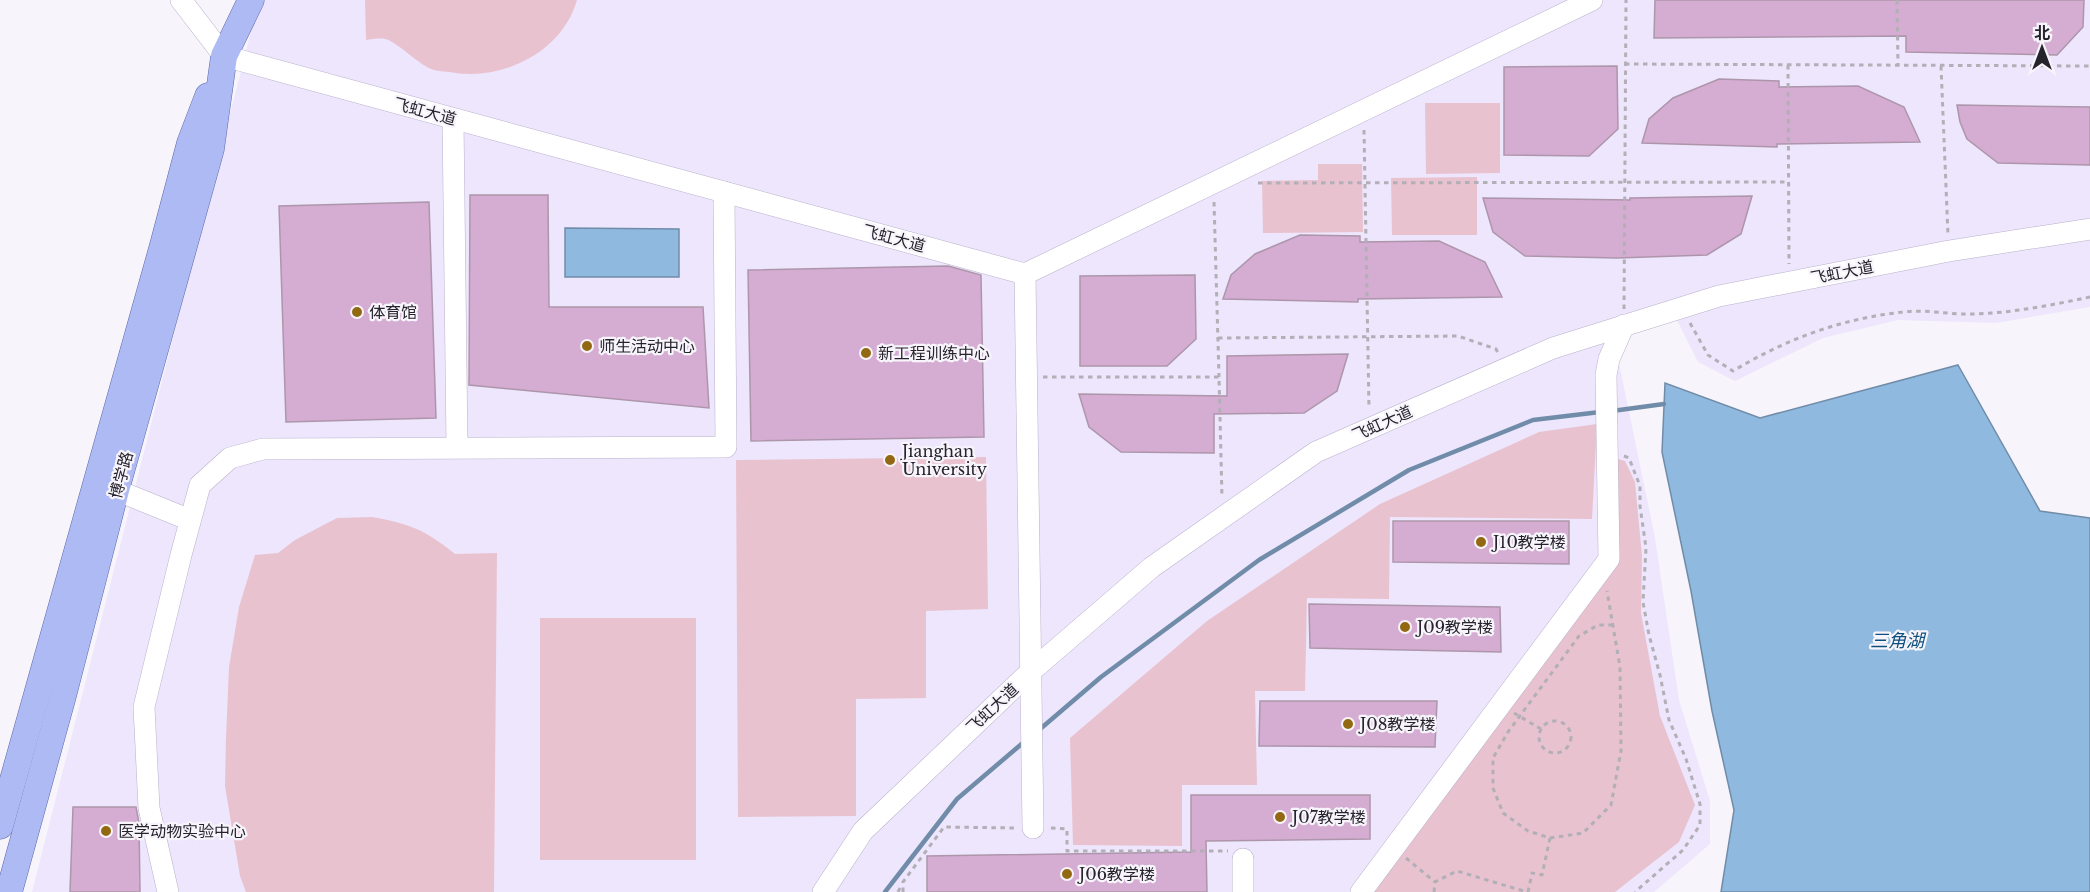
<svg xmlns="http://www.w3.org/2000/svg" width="2090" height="892" font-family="'Libre Baskerville','Noto Sans SC',serif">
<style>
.built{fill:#ede6fc}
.green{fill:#e9c2cf}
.water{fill:#8fb9de;stroke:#708ca9;stroke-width:1.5}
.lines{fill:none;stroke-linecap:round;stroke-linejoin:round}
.stream{stroke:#708ca9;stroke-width:4.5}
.building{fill:#d5acd2;stroke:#ad96ab;stroke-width:1.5}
.minor-casing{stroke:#bab1cc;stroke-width:22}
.major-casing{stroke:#5c67a9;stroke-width:27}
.path{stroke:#b2afb7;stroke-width:3;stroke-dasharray:4.5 4.5;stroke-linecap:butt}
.minor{stroke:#fff;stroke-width:21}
.major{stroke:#aebaf4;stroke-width:26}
.poi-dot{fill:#926912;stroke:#f7f5fb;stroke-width:2}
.labels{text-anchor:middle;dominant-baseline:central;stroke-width:4.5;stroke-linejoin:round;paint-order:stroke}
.street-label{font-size:16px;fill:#27232d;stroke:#f7f5fb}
.poi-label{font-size:16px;fill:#27232d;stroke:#f7f5fb;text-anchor:start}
.water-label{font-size:18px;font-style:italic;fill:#0c507e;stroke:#f7f5fb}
</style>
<rect width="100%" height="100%" fill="#f7f5fb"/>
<polygon class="built" points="259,0 2090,0 2090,307 1996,323 1898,320 1823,338 1735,381 1698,362 1676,318 1614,339 1655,538 1679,700 1710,801 1710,844 1654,892 32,892"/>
<g class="green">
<path d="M365 0H577C562 53 501 82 449 72 443 71 436 71 431 69 417 63 396 41 385 39 379 38 372 39 366 40Z"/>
<polygon points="1425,103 1500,103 1500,173 1426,174"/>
<polygon points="1318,164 1362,164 1363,232 1263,233 1262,181 1318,180"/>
<polygon points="1477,177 1477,235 1392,235 1391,178"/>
<polygon points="1597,424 1592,519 1390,517 1389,599 1307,598 1305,691 1255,691 1257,785 1182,785 1182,846 1073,845 1070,738 1207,621 1380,504 1539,432"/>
<polygon points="986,457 988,609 926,611 926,698 856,699 856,816 738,817 736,460"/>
<polygon points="1611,457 1625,461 1635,482 1642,556 1641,613 1660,716 1695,805 1679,842 1615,892 1374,892 1615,557"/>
<path d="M372 517C410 524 424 529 455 554L497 553 494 892H246L240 876 225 786 226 738 229 667 239 607 255 555 278 553 295 540 337 518Z"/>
<rect x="540" y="618" width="156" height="242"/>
</g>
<g class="water">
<polygon points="565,228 679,229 679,277 565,277"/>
<polygon points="1958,365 2040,511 2090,518 2090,892 1721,892 1734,810 1712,711 1691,591 1662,452 1665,383 1760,418"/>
</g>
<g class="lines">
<g class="stream">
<polyline points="1612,411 1664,404"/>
<polyline points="1039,730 1101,677 1259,560 1409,470 1533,420 1600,412"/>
<polyline points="885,892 957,799 1025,741"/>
</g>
</g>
<g class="building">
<polygon points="1655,0 2084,0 2083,27 2057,55 1906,52 1906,36 1654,38"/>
<polygon points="1617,66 1618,129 1589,156 1504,155 1504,67"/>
<polygon points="1719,79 1779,81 1779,87 1858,86 1904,107 1920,142 1777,144 1777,147 1642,143 1649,119 1673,98"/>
<polygon points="1957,105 2090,107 2090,165 1998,163 1967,139 1960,122"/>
<polygon points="470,195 548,195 549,307 703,307 709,408 469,385"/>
<polygon points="1752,196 1741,234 1707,255 1617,258 1525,256 1493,232 1483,198 1630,200 1630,198"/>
<polygon points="429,202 436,418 286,422 279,206"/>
<polygon points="1300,235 1360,236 1360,242 1439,241 1485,262 1502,297 1358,299 1358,302 1223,299 1231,275 1255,254"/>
<polygon points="948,266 981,275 984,437 751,441 748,270"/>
<polygon points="1195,275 1196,339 1167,366 1080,366 1080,276"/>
<polygon points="1348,354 1337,391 1304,413 1214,414 1214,453 1121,452 1089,427 1079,394 1227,396 1227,356"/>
<polygon points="1393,521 1569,521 1569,564 1393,562"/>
<polygon points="1309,604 1500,607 1501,652 1310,648"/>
<polygon points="1260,701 1437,701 1435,747 1259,746"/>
<polygon points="1191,795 1370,795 1370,839 1206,841 1207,892 927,892 927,856 1191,852"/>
<polygon points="73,807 136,807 139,823 140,892 70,892"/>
</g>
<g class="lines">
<defs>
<g id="minor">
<polyline points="181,0 224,56 1025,274 1592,0"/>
<polyline points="453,119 457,447"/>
<polyline points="1025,274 1033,828"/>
<polyline points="116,490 190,520"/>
<polyline points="1243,859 1243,892"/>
<polyline points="168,892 149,808 144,707 181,555 200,485 230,458 263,449 726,447 724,192"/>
<polyline points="823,892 863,831 1029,673 1152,567 1316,452 1553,348 1719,296 1949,251 2090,229"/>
<polyline points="1361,892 1609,559 1606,375 1609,359 1624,325"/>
</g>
<g id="major">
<polyline points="0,826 163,245 190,143 208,96"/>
<polyline points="9,892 63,696 116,490 211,149 224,56 251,0"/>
</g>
</defs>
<use href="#minor" class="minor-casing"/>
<use href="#major" class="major-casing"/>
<g class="path">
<polyline points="1897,0 1898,65"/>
<polyline points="1625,64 2090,66"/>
<polyline points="1788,65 1789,264"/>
<polyline points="1941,66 1948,235"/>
<polyline points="1364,130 1369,409"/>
<polyline points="1258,183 1788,182"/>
<polyline points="1214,202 1219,377"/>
<polyline points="1624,309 1626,0"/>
<path d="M1690 323 1708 355 1733 371C1786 339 1843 318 1904 312 1926 309 1950 315 1973 314 2012 313 2052 305 2090 297"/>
<polyline points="1218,338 1458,336 1496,349 1499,355"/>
<polyline points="1043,377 1219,377 1222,498"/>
<polyline points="1624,456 1629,458 1640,486 1640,506 1646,548 1643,602 1649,635 1660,675 1669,720 1686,759 1700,804 1700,825 1683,850 1635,892"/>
<polyline points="1514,713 1541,729"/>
<circle cx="1555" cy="737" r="16"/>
<polyline points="1051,828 1067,829 1067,851 1228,851"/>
<polyline points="1550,838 1583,833 1611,805 1621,751 1620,667 1607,591"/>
<polyline points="1406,858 1435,882"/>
<polyline points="898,892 902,884"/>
<polyline points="903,892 903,882 944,827 1017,828"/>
<polyline points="1434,892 1435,882 1457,871 1527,892"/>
<polyline points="1528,892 1532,873 1542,875 1550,838 1528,831 1503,813 1493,788 1493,758 1508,732 1579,636 1598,625 1614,625"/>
</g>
<use href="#minor" class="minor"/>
<use href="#major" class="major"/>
</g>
<g class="poi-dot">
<circle cx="357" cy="312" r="6"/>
<circle cx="587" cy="346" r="6"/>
<circle cx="866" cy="353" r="6"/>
<circle cx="890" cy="460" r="6"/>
<circle cx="1481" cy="542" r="6"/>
<circle cx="1405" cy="627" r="6"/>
<circle cx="1348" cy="724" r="6"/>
<circle cx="1280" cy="817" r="6"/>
<circle cx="106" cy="831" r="6"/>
<circle cx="1067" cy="874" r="6"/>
</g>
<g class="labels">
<g class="street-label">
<text transform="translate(425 111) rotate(15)">飞虹大道</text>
<text transform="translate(894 238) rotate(15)">飞虹大道</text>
<text transform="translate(1842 272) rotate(-11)">飞虹大道</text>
<text transform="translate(1382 423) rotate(-24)">飞虹大道</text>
<text transform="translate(121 475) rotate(-75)">博学路</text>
<text transform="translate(992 708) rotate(-43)">飞虹大道</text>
</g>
<g class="poi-label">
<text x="369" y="312">体育馆</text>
<text x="599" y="346">师生活动中心</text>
<text x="878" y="353">新工程训练中心</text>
<text x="902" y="451">Jianghan<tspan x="902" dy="18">University</tspan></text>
<text x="1493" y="542">J10教学楼</text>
<text x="1417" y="627">J09教学楼</text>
<text x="1360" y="724">J08教学楼</text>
<text x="1292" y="817">J07教学楼</text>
<text x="118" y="831">医学动物实验中心</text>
<text x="1079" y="874">J06教学楼</text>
</g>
<g class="water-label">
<text x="1897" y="641">三角湖</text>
</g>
</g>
<g transform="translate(2042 48)" stroke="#f7f5fb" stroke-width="4.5" paint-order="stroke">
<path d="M0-4.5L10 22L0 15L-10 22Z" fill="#27232d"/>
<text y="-9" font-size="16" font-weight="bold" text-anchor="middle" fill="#27232d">北</text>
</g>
</svg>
